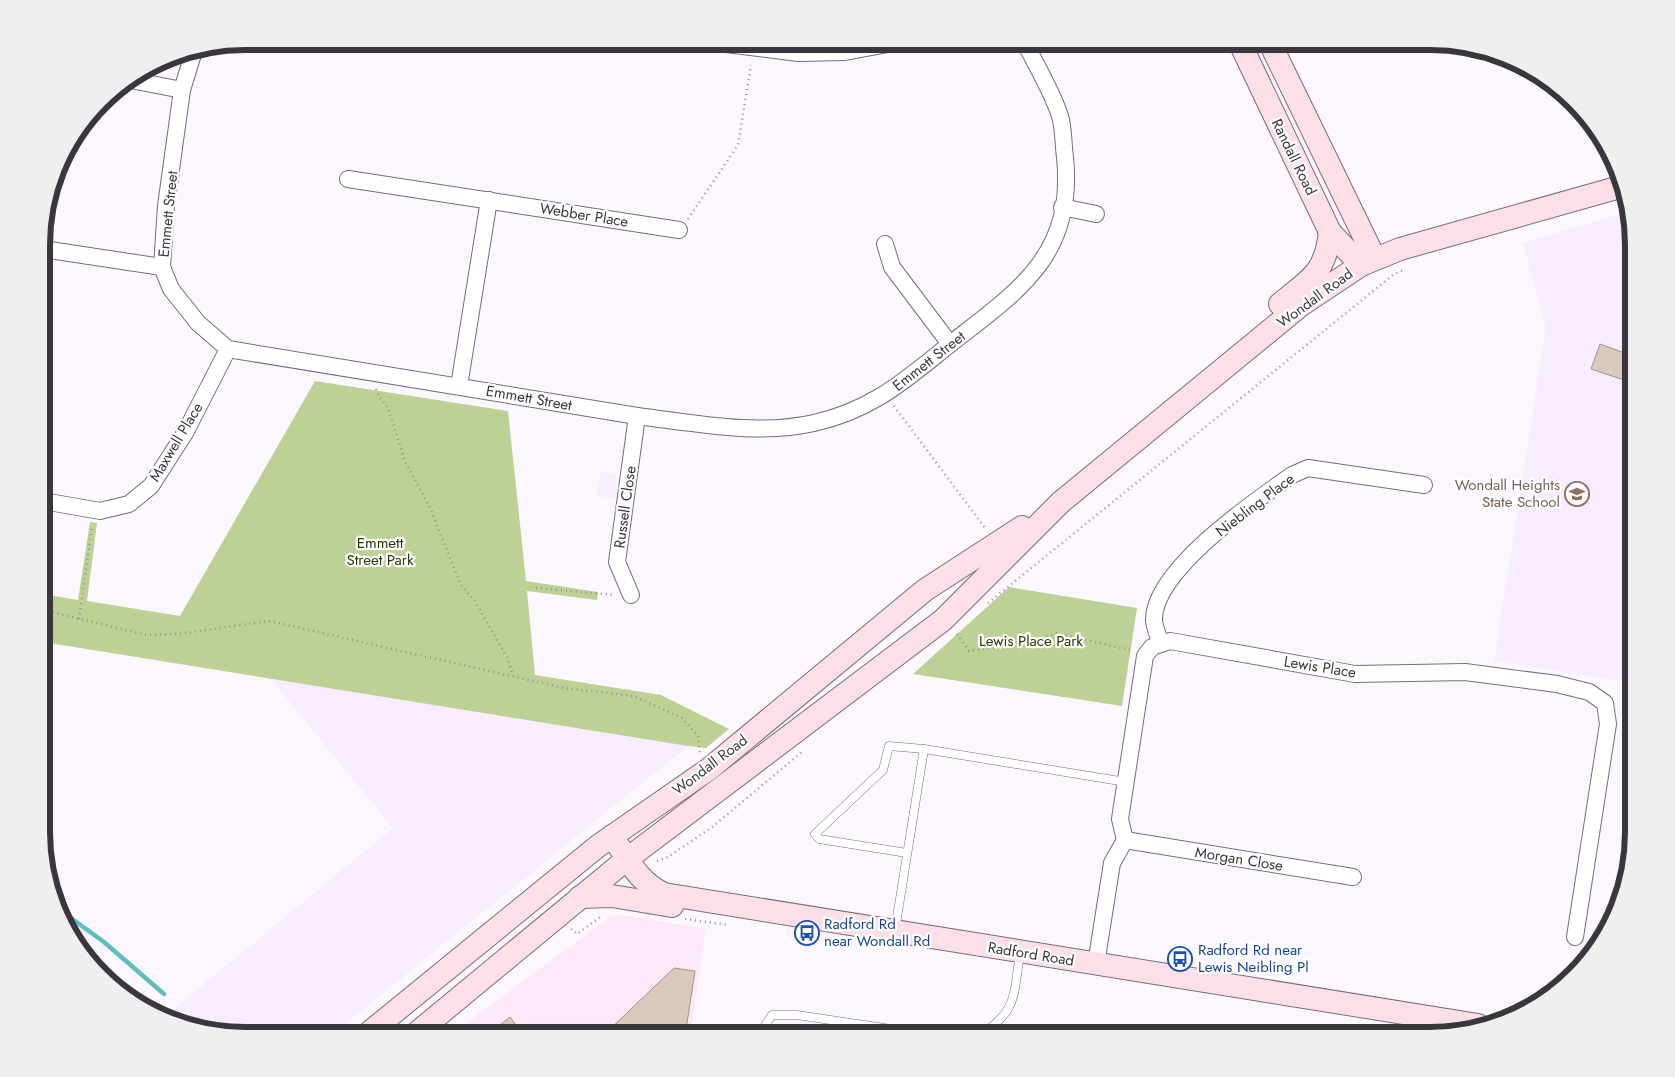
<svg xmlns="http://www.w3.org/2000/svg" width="1675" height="1077" font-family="Jost,sans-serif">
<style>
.commercial{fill:#fde8f7}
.built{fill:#f8ecff}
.green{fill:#bcd193}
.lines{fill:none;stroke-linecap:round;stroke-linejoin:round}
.stream{stroke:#5ebfc0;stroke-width:4.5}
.building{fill:#d9c9bb;stroke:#a19385}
.lane-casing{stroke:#766c7b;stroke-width:9}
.street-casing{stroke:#766c7b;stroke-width:18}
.secondary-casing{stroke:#766c7b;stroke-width:24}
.path{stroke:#959198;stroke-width:2.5;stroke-dasharray:1 4;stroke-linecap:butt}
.lane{stroke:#fff;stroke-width:8}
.street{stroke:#fff;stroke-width:16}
.secondary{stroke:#fde0e7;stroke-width:22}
.labels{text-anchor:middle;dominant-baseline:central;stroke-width:4.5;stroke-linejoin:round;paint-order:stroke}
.street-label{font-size:15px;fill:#3a363d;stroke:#fff}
.education-label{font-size:15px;fill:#785e54;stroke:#fff;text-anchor:end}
.park-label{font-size:15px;fill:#2b3805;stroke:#fff}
.transit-label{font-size:15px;fill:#164399;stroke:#fff;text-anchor:start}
.rim{fill:none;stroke:#3a363d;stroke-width:6}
</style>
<rect width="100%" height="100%" fill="#fcf7ff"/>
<polygon class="commercial" points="622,915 706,929 690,1036 449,1036 611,916"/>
<g class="built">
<polygon points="1627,212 1633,232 1633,683 1494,661 1546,328 1523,243"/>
<polygon points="600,472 618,474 615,498 597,496"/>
<polygon points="270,678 688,746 330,1036 245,1036 180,1025 164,1017 393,828"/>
</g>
<g class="green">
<polygon points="315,381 508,411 526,581 598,592 597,600 527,591 535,675 661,695 729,729 706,748 688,746 43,642 43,594 78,600 90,522 97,523 87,601 180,616"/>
<polygon points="1009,587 1137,608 1122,706 913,674"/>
</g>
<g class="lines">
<polyline class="stream" points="64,913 104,942 164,994"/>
</g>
<g class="building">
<polygon points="1632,256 1633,257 1633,284 1623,280"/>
<polygon points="1600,344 1633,356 1633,383 1591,369"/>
<polygon points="674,968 695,971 685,1036 608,1036 608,1031"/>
<polygon points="510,1017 524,1036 486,1036"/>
</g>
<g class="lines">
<defs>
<g id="lane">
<polyline points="907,853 819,839 815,834 883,770 889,746 924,749"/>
<polyline points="895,930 924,749 1126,782"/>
<path d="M979 1035C1018 1012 1013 996 1020 954"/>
<polyline points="758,1036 772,1015 797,1015 938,1036"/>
</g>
<g id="street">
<polyline points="702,41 798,53 845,52 904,41"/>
<path d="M194 51 182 90 166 206 162 267 171 289 198 323 228 349 637 416C694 423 757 436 814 423 872 410 904 381 949 345 1018 291 1075 256 1065 157 1063 144 1064 129 1060 116 1052 91 1036 65 1024 41"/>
<polyline points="131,80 182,90"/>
<polyline points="348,179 679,230"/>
<polyline points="1062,207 1096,214"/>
<polyline points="885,244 892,267 950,344"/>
<polyline points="43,249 162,267"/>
<polyline points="459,386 489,200"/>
<polyline points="43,501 100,511 129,504 151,486 185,433 228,349"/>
<polyline points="631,595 617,562 637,416"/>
<path d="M1161 643C1158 636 1155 628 1154 621 1152 571 1254 502 1292 475L1308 468 1424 485"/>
<polyline points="1125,840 1353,877"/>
<polyline points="1096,964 1112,863 1125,840 1120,819 1145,656 1152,647 1170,641 1355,674 1465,672 1557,684 1589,692 1605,703 1608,724 1575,937"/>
</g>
<g id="secondary">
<polyline points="1239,41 1330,232 1361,265"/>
<polyline points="1269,41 1375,259"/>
<path d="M1280 304C1311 278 1325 274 1330 232"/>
<path d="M612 836C628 859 638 882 664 894L1478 1025"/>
<polyline points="580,897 612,896 672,906"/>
<polyline points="365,1036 598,846 709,769 925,590 1022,527"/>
<polyline points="413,1036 627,859 943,620 1061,502 1301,305 1361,265 1400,249 1620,187"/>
</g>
</defs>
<use href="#lane" class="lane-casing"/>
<use href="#street" class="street-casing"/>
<use href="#secondary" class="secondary-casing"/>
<g class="path">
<polyline points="688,219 738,145 751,65"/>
<polyline points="376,389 380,398 388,408 405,461 430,508 461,585 475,601 508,659 513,676"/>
<polyline points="894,406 985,528"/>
<polyline points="536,588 615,595"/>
<polyline points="988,603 1393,275 1405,269"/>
<polyline points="43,610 147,635 178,634 269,621 564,688 634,696 682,718 698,736 700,752"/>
<polyline points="79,619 92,526"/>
<polyline points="957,634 969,651 1030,642 1056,633 1130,650"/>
<polyline points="657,861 668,857 711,828 802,752"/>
<polyline points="685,919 729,925"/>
<polyline points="571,929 577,934 603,915"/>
</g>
<use href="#lane" class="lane"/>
<use href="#street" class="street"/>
<use href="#secondary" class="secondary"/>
</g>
<defs>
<symbol id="school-ring" viewBox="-11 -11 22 22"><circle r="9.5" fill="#fff" stroke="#8d6e63" stroke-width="1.5"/><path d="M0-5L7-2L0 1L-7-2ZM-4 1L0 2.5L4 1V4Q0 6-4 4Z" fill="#8d6e63"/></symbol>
<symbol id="bus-ring" viewBox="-11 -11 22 22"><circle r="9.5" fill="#fff" stroke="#1a4fb4" stroke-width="1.5"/><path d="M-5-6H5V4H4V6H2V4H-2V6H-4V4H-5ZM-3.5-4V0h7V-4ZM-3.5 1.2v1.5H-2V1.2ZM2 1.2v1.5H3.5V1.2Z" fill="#1a4fb4"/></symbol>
</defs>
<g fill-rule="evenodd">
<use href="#school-ring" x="1563" y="480" width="28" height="28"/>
<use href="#bus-ring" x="793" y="919" width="28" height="28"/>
<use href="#bus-ring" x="1166" y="945" width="28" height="28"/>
</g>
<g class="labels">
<g class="street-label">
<text transform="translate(1294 157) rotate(64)">Randall Road</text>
<text transform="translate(168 214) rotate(-84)">Emmett Street</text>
<text transform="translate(584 215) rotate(9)">Webber Place</text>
<text transform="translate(1315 298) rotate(-36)">Wondall Road</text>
<text transform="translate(929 361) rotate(-38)">Emmett Street</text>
<text transform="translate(529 398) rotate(10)">Emmett Street</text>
<text transform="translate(176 442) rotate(-59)">Maxwell Place</text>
<text transform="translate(1255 505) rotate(-37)">Niebling Place</text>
<text transform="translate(625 507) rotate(-82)">Russell Close</text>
<text transform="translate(1320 667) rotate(9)">Lewis Place</text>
<text transform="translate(710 765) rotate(-37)">Wondall Road</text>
<text transform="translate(1239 859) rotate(9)">Morgan Close</text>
<text transform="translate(1031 954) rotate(9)">Radford Road</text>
</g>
<g class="education-label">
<text x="1560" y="485">Wondall Heights<tspan x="1560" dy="17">State School</tspan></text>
</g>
<g class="park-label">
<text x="380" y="543">Emmett<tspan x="380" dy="17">Street Park</tspan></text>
<text x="1031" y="641">Lewis Place Park</text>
</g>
<g class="transit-label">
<text x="824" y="924">Radford Rd<tspan x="824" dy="17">near Wondall Rd</tspan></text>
<text x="1198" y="950">Radford Rd near<tspan x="1198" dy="17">Lewis Neibling Pl</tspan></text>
</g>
</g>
<path d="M0 0H1675V1077H0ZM245 50H1430A195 195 0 0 1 1625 245V832A195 195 0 0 1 1430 1027H245A195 195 0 0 1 50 832V245A195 195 0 0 1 245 50Z" fill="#efefef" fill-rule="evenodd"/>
<path class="rim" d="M245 50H1430A195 195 0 0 1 1625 245V832A195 195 0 0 1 1430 1027H245A195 195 0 0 1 50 832V245A195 195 0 0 1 245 50Z"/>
</svg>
